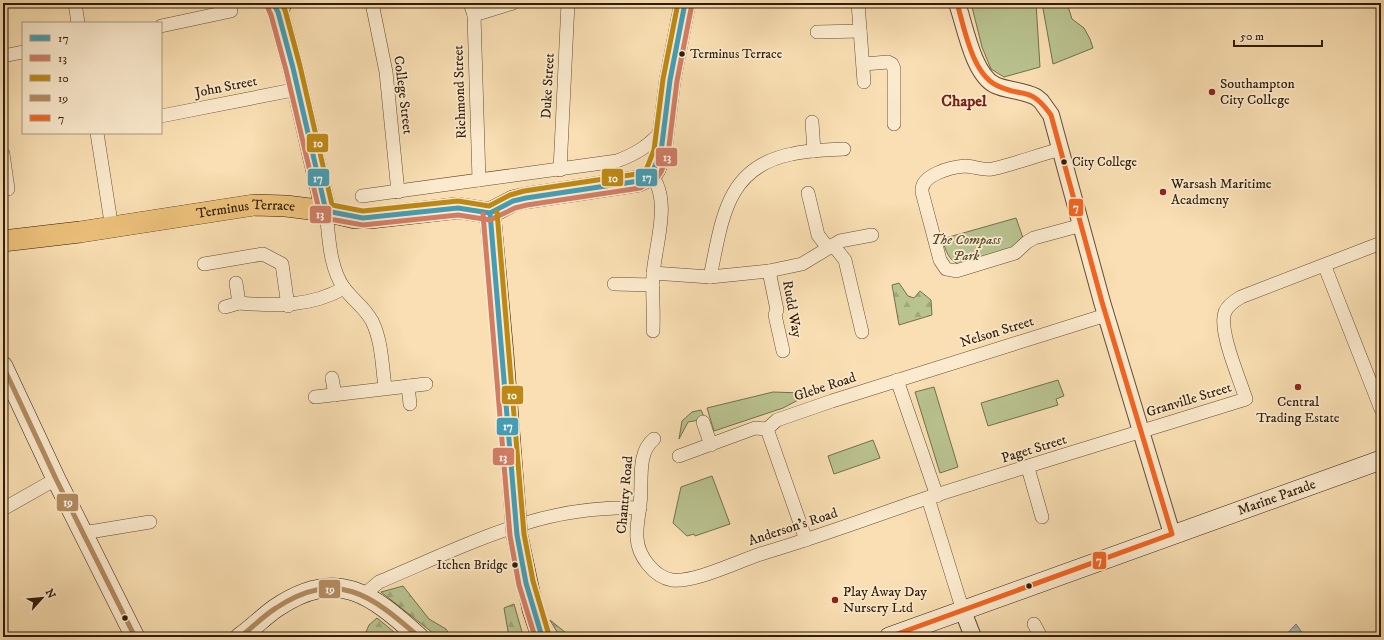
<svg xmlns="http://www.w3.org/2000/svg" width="1384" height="640" font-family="'IM FELL DW Pica',serif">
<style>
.green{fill:#b9c390;stroke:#74704c}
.forest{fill:url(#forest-firs);stroke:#74704c}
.water{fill:url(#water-ripples);stroke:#757b71}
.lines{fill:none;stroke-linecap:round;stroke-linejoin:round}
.minor-casing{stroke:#624d32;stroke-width:14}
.tertiary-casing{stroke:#624d32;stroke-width:18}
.secondary-casing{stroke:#301c07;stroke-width:20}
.primary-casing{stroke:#301c07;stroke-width:22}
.minor{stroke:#fbeace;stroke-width:13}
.tertiary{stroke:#fbeace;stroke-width:16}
.secondary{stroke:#fbeace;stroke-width:19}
.primary{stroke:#ecc07a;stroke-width:21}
.primary-bridge-casing{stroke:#301c07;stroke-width:22;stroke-linecap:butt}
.primary-bridge{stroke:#ecc07a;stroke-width:21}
.bus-1-casing{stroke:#fbeace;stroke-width:8}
.bus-2-casing{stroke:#fbeace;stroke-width:8}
.bus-3-casing{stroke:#fbeace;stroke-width:8}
.bus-4-casing{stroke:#fbeace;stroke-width:8}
.bus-5-casing{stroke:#fbeace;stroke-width:8}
.bus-1{stroke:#449db5;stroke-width:5}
.bus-2{stroke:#d17d64;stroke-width:5}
.bus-3{stroke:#bd8814;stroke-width:5}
.bus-4{stroke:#b48c60;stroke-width:5}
.bus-5{stroke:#f26522;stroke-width:5}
.bus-dot{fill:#301c07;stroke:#fbeace;stroke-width:1.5}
.poi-dot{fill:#8f2418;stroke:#fbeace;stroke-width:1.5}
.labels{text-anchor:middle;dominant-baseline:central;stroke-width:3.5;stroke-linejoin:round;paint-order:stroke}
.bus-label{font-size:13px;fill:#301c07;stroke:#fbeace;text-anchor:start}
.poi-label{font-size:14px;fill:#301c07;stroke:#fbeace;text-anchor:start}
.street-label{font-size:14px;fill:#301c07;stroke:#fbeace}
.park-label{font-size:14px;font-style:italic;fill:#594e30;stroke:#fbeace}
.quarter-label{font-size:16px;font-weight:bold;fill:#7a1f14;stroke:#fbeace}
.line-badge{stroke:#fbeace;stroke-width:1.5}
.badge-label{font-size:11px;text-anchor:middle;font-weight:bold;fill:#fff}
</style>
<defs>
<pattern id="forest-firs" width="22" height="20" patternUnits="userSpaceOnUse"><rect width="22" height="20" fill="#b9c390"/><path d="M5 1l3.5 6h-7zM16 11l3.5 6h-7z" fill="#9fa77b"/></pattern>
<pattern id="water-ripples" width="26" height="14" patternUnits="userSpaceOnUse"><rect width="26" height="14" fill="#a3bab7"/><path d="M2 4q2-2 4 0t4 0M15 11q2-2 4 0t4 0" fill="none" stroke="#8d9f9c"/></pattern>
</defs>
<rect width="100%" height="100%" fill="#f9dfb3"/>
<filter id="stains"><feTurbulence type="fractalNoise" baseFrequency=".005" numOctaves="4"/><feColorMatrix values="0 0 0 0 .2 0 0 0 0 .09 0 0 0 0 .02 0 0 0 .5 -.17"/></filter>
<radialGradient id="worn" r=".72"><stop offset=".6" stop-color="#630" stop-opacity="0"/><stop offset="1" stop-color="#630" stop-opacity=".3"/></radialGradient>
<g class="green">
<polygon points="971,3 1036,3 1040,67 1004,77 991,69 982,47"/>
<polygon points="1042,3 1067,3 1072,19 1084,28 1090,39 1093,48 1053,64"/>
<path d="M1016 218 1023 238 1015 248 960 265C948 260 946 251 942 239Z"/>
<polygon points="1058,380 1064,396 1056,399 1058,405 988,426 981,403"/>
<polygon points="934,387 958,467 940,473 915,392"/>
<polygon points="773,392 802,393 802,398 783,408 714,431 707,408"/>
<polygon points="701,410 705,419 688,422 679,439 682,421 692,412"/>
<polygon points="873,440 880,458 834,474 828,456"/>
<polygon points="712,476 730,524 695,536 694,534 687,536 673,523 681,487"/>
</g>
<g class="forest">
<polygon points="899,283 908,296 914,298 920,291 931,300 932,315 899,325 892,285"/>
<polygon points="403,586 429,619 446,629 451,637 438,637 381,592"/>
<polygon points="514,604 522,632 522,637 509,637 504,608"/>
<polygon points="377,618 400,637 376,637 366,632 369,625"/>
<polygon points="550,620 571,637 560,637"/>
</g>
<polygon class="water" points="1296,624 1305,637 1284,637"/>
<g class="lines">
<defs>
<g id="minor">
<polyline points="75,3 78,23"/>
<polyline points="372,3 386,72 398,192"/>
<polyline points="470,3 474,15 479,180"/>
<polyline points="858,3 864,82"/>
<polyline points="474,15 513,3"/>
<polyline points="161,26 231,11"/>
<polyline points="817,32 860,31"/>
<polyline points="3,56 23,52"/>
<polyline points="864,64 888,62 892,64 894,69 894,124"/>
<polyline points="161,116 298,89"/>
<polyline points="812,122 814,151"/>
<polyline points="97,133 110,216"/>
<path d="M1061 149C1038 155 1015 164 992 169 983 171 974 166 965 166 951 167 920 175 922 192L940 260 946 269 956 271 1015 253 1027 242 1034 238 1082 225"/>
<polyline points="3,154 8,189"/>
<polyline points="560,170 568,3"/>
<path d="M651 175C672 199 655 246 653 275 652 293 654 312 653 331"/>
<polyline points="808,193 818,235 828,248"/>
<path d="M362 196 617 161C638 153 648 146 663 130"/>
<path d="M326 211C329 236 329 267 344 288 353 300 365 308 372 321 382 341 382 366 385 387"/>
<polyline points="833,245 845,260 862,332"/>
<polyline points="204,264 263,254 282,264 288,306"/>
<polyline points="1325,267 1381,409"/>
<polyline points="769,271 777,310 775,315 783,351"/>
<polyline points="653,273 710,277 769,271 802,264 840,241 872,235"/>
<path d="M710 277C722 221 725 167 792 154 809 150 827 150 844 149"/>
<path d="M236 283 239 303C275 306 311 307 344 288"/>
<polyline points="614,284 653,285"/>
<polyline points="225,307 239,303"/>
<polyline points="332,378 335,395"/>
<polyline points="897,380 937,496"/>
<polyline points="408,386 410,404"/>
<polyline points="315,397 426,384"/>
<polyline points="703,422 711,445"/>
<polyline points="767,429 777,420 832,401 1106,315"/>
<polyline points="767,429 806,540"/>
<path d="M654 439C636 453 643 483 640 504 639 515 636 527 637 538 638 556 654 577 672 580 696 583 742 559 767 552 821 536 874 516 927 498 1033 464 1140 432 1246 399 1240 380 1218 330 1225 312 1228 305 1234 301 1241 297L1381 243"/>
<polyline points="679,456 755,428 767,429"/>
<polyline points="1028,468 1042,517"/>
<polyline points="928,498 963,611"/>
<polyline points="3,509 56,479"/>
<polyline points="83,533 150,522"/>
<path d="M365 594 379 582C427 562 476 538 526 523 562 512 601 507 640 508"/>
<polyline points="1034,624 1041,637"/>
</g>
<g id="tertiary">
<path d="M957 3C965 26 973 74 995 85 1008 91 1023 90 1036 97L1041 101 1051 115 1102 302 1172 534"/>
<polyline points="963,611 973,637"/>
</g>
<g id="secondary">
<polyline points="3,366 56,479 135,637"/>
<path d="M240 637C253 628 263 617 276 608 338 566 372 595 419 637"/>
<path id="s1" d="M889 637 1381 460"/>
</g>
<g id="primary">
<polyline points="281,3 278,12 293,68 326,211"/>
<polyline points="490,213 503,353"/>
<path id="s2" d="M3 241 80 232 254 205 286 206 326 211 355 218H370L458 208 490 213 513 201 526 198 639 181 651 175 655 169 661 152 670 80 685 3"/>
<polyline points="533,610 542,637"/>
</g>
</defs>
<use href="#minor" class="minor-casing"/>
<use href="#tertiary" class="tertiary-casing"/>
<use href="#secondary" class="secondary-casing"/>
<use href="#primary" class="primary-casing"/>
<use href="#minor" class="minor"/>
<use href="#tertiary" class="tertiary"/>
<use href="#secondary" class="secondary"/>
<use href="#primary" class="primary"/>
<defs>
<polyline id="primary-bridge" points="503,353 517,535 533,610"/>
</defs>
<use href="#primary-bridge" class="primary-bridge-casing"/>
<use href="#primary-bridge" class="primary-bridge"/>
<defs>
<g id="bus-1">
<polyline points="273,3 278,12 293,68 326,211 363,218 458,208 490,213 513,201 526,198 639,181 651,175 661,152 670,80 685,3"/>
<polyline points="490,213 517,535 526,583 542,637"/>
</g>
<g id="bus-2">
<polyline points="267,6 271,15 286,70 320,214 324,218 363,225 458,215 490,220 515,208 527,205 640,188 656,179 661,172 668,154 677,81 692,4"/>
<polyline points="483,214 510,536 519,585 535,637"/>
</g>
<g id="bus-3">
<polyline points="281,3 285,10 300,66 332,205 363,211 458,201 489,206 510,195 524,191 637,174 646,170 654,150 663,79 678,3"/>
<polyline points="497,212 524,534 533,581 549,635"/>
</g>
<g id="bus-4">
<polyline points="3,366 56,479 135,637"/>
<path d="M240 637C252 628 263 616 276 608 337 568 371 595 419 637"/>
</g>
<path id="bus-5" d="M889 637 1172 534 1102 302 1051 115C1029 84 1023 99 996 85 972 73 964 27 957 3"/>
</defs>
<use href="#bus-1" class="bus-1-casing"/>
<use href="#bus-2" class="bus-2-casing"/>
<use href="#bus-3" class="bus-3-casing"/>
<use href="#bus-4" class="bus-4-casing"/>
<use href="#bus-5" class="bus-5-casing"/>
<use href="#bus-1" class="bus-1"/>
<use href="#bus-2" class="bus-2"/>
<use href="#bus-3" class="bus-3"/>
<use href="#bus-4" class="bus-4"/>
<use href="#bus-5" class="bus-5"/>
</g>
<g class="bus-dot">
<circle cx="682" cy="54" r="3.5"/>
<circle cx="1064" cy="162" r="3.5"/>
<circle cx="515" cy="565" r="3.5"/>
<circle cx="1029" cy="586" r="3.5"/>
<circle cx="125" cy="618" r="3.5"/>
</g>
<g class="poi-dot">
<circle cx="1212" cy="92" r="4"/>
<circle cx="1163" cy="192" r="4"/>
<circle cx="1298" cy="387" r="4"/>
<circle cx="835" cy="600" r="4"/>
</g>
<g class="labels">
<g class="bus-label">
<text x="690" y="54">Terminus Terrace</text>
<text x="1072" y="162">City College</text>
<text x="508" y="565" text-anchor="end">Itchen Bridge</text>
</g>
<g class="poi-label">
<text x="1220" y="84">Southampton<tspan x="1220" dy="16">City College</tspan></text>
<text x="1171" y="184">Warsash Maritime<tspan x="1171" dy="16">Acadmeny</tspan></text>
<text x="1298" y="402" text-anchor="middle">Central<tspan x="1298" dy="16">Trading Estate</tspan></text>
<text x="843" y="592">Play Away Day<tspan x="843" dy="16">Nursery Ltd</tspan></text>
</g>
<g class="street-label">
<text transform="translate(548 86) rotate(-87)">Duke Street</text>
<text transform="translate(226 87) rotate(-11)">John Street</text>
<text transform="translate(460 92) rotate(-92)">Richmond Street</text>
<text transform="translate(403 95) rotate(83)">College Street</text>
<text stroke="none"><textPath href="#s2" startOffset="245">Terminus Terrace</textPath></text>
<text transform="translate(792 309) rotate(80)">Rudd Way</text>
<text transform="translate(997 332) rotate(-17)">Nelson Street</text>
<text transform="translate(825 387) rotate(-18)">Glebe Road</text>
<text transform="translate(1189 400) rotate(-17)">Granville Street</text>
<text transform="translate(1034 449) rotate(-17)">Paget Street</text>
<text transform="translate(625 495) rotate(-85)">Chantry Road</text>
<text stroke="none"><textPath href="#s1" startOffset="412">Marine Parade</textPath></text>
<text transform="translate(793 527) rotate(-18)">Anderson's Road</text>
</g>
<g class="park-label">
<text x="966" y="240">The Compass<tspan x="966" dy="16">Park</tspan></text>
</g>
<g class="quarter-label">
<text x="964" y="101">Chapel</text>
</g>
</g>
<g class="line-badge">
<rect x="306" y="133" width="23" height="20" rx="4" fill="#bd8814"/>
<rect x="655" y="147" width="23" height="20" rx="4" fill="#d17d64"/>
<rect x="635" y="168" width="23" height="19" rx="4" fill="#449db5"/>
<rect x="601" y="168" width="23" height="19" rx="4" fill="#bd8814"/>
<rect x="307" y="168" width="23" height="19" rx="4" fill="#449db5"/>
<rect x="1068" y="198" width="16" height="19" rx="4" fill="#f26522"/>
<rect x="309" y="205" width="23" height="19" rx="4" fill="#d17d64"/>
<rect x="501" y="385" width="23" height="20" rx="4" fill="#bd8814"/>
<rect x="496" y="417" width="23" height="19" rx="4" fill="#449db5"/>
<rect x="492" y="447" width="23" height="19" rx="4" fill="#d17d64"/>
<rect x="56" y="493" width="23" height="19" rx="4" fill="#b48c60"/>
<rect x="1092" y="551" width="15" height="19" rx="4" fill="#f26522"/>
<rect x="318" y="579" width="23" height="20" rx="4" fill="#b48c60"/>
</g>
<g class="badge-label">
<text x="318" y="147">10</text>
<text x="667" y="161">13</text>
<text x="647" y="181">17</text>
<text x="613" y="182">10</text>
<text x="318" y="182">17</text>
<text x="1076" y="211">7</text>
<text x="320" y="218">13</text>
<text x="512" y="399">10</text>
<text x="508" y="430">17</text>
<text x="503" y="461">13</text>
<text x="68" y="506">19</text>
<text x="1099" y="564">7</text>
<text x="330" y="593">19</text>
</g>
<rect width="1384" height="640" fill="none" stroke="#f9dfb3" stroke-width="16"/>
<rect x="4" y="4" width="1376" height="632" fill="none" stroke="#301c07" stroke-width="2"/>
<rect x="8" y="8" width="1368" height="624" fill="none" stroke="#301c07"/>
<rect x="22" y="22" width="140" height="112" fill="#fbeace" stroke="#aa987e"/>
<rect x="30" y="35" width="20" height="6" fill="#449db5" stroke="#aa987e"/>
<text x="58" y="42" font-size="12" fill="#301c07">17</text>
<rect x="30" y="55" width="20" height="6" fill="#d17d64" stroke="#aa987e"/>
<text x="58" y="62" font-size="12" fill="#301c07">13</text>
<rect x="30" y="75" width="20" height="6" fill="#bd8814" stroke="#aa987e"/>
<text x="58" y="82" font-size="12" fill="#301c07">10</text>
<rect x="30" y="95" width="20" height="6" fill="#b48c60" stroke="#aa987e"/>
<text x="58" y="102" font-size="12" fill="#301c07">19</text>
<rect x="30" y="115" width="20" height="6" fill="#f26522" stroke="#aa987e"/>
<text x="58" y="122" font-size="12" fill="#301c07">7</text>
<g transform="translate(42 598) rotate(63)" stroke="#fbeace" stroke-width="3" paint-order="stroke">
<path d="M0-3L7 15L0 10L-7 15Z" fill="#301c07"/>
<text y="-6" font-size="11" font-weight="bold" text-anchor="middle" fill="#301c07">N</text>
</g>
<path d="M1234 40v6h88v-6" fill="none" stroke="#301c07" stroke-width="2"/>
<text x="1240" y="40" font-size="12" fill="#301c07" stroke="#fbeace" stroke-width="3" paint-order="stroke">50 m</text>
<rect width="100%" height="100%" filter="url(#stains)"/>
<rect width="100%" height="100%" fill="url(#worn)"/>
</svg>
